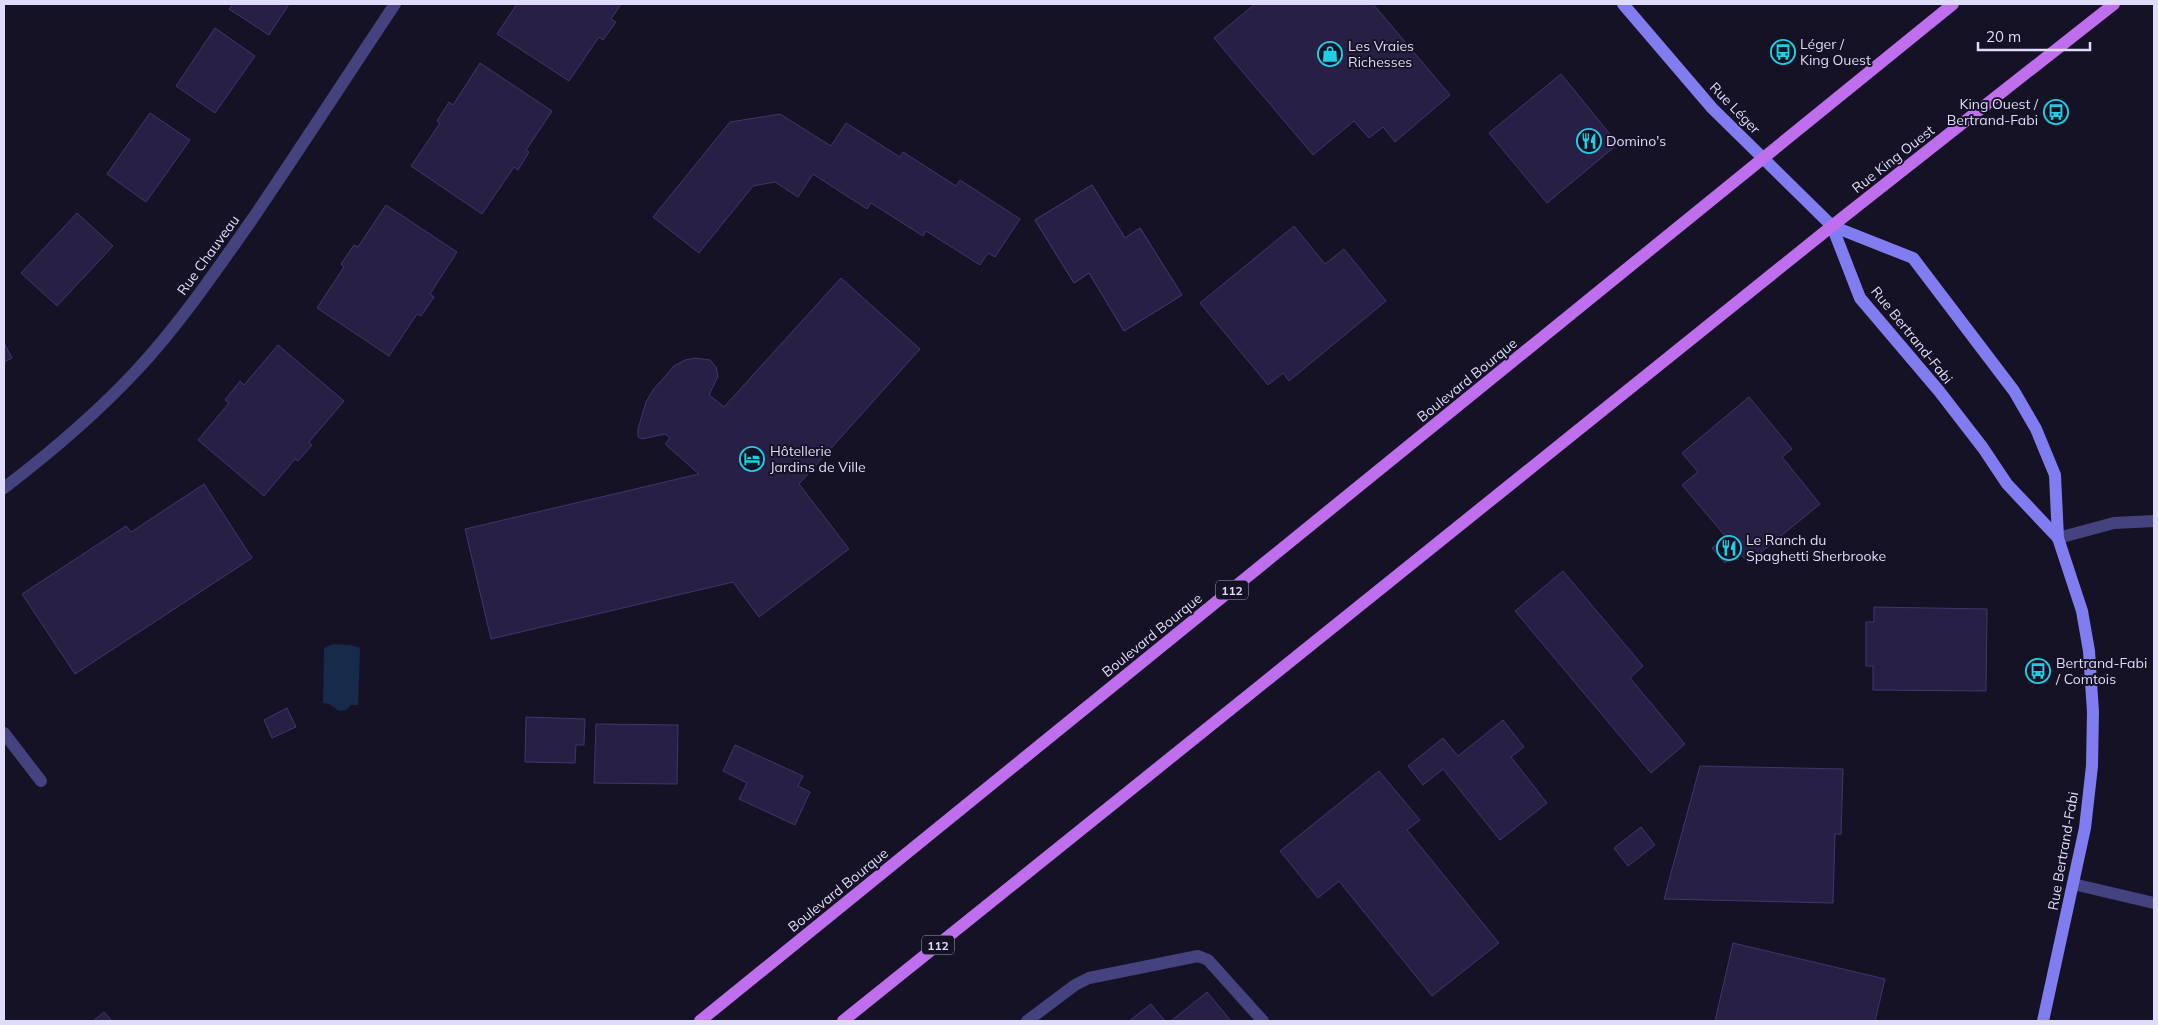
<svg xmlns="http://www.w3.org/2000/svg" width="2158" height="1025" font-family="Mulish,sans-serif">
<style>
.water{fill:#162b4a}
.building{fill:#282044;stroke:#41356e}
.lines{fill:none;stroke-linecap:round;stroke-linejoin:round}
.lane{stroke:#45437f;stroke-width:12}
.street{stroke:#45437f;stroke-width:12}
.secondary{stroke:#807df0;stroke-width:12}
.primary{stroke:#bf6eee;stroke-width:12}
.labels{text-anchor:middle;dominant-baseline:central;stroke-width:4;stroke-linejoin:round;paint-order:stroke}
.shield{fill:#161225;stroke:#a39fbb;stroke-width:1}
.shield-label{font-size:12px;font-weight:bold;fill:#dfdbfb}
.poi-label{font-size:14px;fill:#dfdbfb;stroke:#161225;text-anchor:start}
.street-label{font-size:14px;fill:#dfdbfb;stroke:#161225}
</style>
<rect width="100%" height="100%" fill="#161225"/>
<polygon class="water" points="333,644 351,645 360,648 358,705 351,705 346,710 339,711 329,704 323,703 324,648"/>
<g class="building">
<polygon points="233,4 289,4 269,35 229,9"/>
<polygon points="517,4 621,4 611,19 616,22 603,40 599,37 569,81 497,34"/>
<polygon points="1255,4 1373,4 1450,95 1395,142 1383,127 1369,138 1354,121 1313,155 1214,38"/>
<polygon points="215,28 255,56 215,113 176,86"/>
<polygon points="480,63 552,111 526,150 529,152 518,170 514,167 482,214 411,166 440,123 437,121 449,102 453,105"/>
<polygon points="1561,74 1618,144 1547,203 1489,133"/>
<polygon points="150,113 190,140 146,202 107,174"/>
<polygon points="780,114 831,146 846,123 900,157 903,152 956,186 960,180 1020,219 995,257 988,253 980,265 926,231 923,236 871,203 867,209 813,174 798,197 775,182 753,186 699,253 653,217 730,122"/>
<polygon points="1092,185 1125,238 1140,228 1182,295 1124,331 1089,273 1074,283 1035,220"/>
<polygon points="1092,185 1125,238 1140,228 1182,295 1124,331 1089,273 1074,283 1035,220"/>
<polygon points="386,205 457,252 430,294 434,297 421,316 417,314 389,356 317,308 344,267 341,264 354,245 358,247"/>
<polygon points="77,213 113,246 57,306 21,273"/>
<polygon points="1294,226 1325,264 1344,249 1386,301 1289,381 1283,373 1268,385 1200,303"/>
<polygon points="841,278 920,349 799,484 849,549 759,617 733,582 491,639 465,529 699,474 665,444 670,438 665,434 642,439 638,437 638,429 646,402 653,390 674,366 685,360 695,358 710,360 716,367 718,376 709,395 724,407"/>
<polygon points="4,343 12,358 4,362"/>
<polygon points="278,345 344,401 309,442 312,445 298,461 295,459 264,496 198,440 229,403 225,400 240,381 244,385"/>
<polygon points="1749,397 1792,449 1782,457 1820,504 1748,563 1739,552 1725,563 1712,548 1726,537 1682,485 1698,472 1682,453"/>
<polygon points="204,484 252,558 75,674 22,594 126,526 131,532"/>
<polygon points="1563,571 1643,666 1630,678 1685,744 1651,773 1515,611"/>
<polygon points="1874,607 1987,609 1986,691 1873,690 1873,666 1866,666 1866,622 1874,622"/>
<polygon points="287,708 296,727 272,738 264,720"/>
<polygon points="526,717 585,719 584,745 576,745 575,763 525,762"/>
<polygon points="1503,720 1524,747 1511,757 1547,803 1500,840 1443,769 1423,785 1408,766 1443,738 1458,756"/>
<polygon points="596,724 678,725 677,784 594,783"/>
<polygon points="735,745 803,776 798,786 810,792 795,825 739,799 747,783 723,771"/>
<polygon points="1700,766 1843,769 1841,834 1835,834 1833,903 1664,899"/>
<polygon points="1379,771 1420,820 1407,830 1499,943 1432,996 1339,881 1318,898 1280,851"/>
<polygon points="1641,827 1655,845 1628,866 1614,848"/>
<polygon points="1733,943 1885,979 1875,1021 1715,1021"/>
<polygon points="1207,992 1231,1021 1171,1021"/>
<polygon points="1151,1004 1165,1021 1129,1021"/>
<polygon points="104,1012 112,1021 93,1021"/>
</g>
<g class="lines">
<g class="lane">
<polyline points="4,733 41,781"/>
<polyline points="2073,884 2154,903"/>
<polyline points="1027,1021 1075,985 1089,978 1198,956 1208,960 1263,1021"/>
</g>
<g class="street">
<path d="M4 488C51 452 96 414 136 371 179 325 215 272 251 221 300 149 347 76 395 4"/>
<polyline points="2058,538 2114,523 2154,521"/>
</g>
<g class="secondary">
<polyline points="1623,4 1712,108 1832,226 1913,258 2014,391 2036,429 2055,475 2058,538 2082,611 2089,651 2093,712 2092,766 2085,828 2043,1021"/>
<polyline points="1832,226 1860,298 1939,391 1983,448 2007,484 2058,538"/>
</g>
<g class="primary">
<polyline points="700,1021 1953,4"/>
<polyline points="843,1021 1832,226 2114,4"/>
</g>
</g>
<defs>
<symbol id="bus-ring" viewBox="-11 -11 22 22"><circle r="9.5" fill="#161225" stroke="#1cd0e5" stroke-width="1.5"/><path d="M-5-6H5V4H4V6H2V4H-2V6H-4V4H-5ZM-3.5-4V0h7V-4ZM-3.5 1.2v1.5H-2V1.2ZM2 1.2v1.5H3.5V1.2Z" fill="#1cd0e5"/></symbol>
<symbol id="shop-ring" viewBox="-11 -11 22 22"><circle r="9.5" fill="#161225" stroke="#1cd0e5" stroke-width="1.5"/><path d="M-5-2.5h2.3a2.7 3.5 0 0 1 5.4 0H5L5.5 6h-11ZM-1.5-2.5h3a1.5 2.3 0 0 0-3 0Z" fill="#1cd0e5"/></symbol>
<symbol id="restaurant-ring" viewBox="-11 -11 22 22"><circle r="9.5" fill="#161225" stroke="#1cd0e5" stroke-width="1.5"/><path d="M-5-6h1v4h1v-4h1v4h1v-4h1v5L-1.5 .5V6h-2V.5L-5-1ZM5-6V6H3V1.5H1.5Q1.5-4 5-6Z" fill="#1cd0e5"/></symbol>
<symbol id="hotel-ring" viewBox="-11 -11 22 22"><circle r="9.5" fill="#161225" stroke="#1cd0e5" stroke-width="1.5"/><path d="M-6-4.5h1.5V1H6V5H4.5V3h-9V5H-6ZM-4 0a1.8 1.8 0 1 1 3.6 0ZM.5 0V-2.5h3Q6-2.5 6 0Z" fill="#1cd0e5"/></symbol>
</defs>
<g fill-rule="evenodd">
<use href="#bus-ring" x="1769" y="38" width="28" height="28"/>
<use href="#shop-ring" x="1316" y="40" width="28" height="28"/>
<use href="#bus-ring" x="2042" y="98" width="28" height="28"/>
<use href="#restaurant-ring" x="1575" y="127" width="28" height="28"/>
<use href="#hotel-ring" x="738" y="445" width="28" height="28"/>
<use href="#restaurant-ring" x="1715" y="534" width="28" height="28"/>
<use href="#bus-ring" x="2024" y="657" width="28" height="28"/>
</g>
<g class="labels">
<g class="shield">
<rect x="1216" y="580.5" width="32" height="19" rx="4"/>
<rect x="922" y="935.5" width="32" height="19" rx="4"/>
</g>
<g class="shield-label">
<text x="1232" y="590">112</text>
<text x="938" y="945">112</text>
</g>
<g class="poi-label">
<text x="1800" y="44">Léger /<tspan x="1800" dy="16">King Ouest</tspan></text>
<text x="1348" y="46">Les Vraies<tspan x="1348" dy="16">Richesses</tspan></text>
<text x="2038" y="104" text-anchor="end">King Ouest /<tspan x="2038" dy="16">Bertrand-Fabi</tspan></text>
<text x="1606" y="141">Domino's</text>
<text x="770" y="451">Hôtellerie<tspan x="770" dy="16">Jardins de Ville</tspan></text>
<text x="1746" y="540">Le Ranch du<tspan x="1746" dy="16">Spaghetti Sherbrooke</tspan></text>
<text x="2056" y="663">Bertrand-Fabi<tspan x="2056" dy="16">/ Comtois</tspan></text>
</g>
<g class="street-label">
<text transform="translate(1735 108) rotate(46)">Rue Léger</text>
<text transform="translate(1893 159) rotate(-38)">Rue King Ouest</text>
<text transform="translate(208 255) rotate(-54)">Rue Chauveau</text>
<text transform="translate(1912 335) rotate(51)">Rue Bertrand-Fabi</text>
<text transform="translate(1467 380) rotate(-39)">Boulevard Bourque</text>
<text transform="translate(1152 635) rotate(-39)">Boulevard Bourque</text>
<text transform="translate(2063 851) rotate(-80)">Rue Bertrand-Fabi</text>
<text transform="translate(838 890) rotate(-39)">Boulevard Bourque</text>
</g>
</g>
<rect width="2158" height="1025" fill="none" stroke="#dfdbfb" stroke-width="10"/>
<path d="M1978 42v8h112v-8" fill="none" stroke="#dfdbfb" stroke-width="2.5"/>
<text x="1986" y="42" font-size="15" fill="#dfdbfb" stroke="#161225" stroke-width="4" paint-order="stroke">20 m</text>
</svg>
